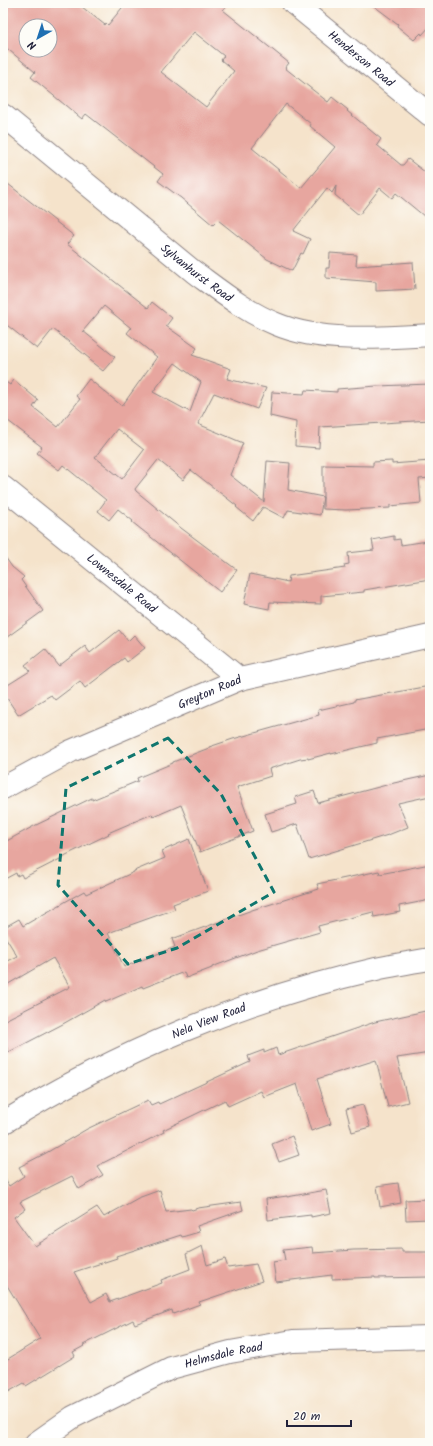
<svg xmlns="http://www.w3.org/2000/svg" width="433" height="1446" font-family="Kalam,sans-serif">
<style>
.building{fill:#e7a69f;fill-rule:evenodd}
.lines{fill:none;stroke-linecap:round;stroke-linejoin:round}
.street-casing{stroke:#8c8283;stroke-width:24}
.street{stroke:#fff;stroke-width:22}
.marked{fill:none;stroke:#0f766e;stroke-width:3;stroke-dasharray:8 5;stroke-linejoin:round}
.labels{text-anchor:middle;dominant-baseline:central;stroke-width:3;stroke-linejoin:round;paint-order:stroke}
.street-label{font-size:12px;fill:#22223b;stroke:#fdfcf7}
</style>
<rect width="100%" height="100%" fill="#fdfcf7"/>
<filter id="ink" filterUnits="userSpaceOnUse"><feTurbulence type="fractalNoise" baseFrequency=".025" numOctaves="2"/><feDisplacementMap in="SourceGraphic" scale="8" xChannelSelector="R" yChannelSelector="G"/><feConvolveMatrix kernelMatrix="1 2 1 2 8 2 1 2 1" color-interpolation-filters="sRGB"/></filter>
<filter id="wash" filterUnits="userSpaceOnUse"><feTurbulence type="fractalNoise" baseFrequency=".012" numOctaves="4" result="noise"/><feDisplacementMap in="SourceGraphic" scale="16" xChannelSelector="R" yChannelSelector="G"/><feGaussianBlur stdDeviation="0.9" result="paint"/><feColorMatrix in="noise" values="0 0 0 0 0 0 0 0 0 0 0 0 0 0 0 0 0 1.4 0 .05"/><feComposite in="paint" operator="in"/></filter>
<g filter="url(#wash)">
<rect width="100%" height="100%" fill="#f5e3cb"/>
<g id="blocks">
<g class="building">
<path d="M3 3H77L105 25 106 23 108 25 126 3H229L223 10 289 63 285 68 328 102 332 97 348 110 347 111 381 139 377 145 401 165H403L408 159 430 176V221L396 193 392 198 380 188 359 215 335 195 336 186 332 193 327 188 293 231 310 239 303 254 301 253 292 271 267 259 218 220 213 225 181 198 158 181 163 174 86 114 82 119 31 77 35 72 3 45ZM26 26H50V50H26ZM194 32 224 56 221 60 234 71 206 107 161 72ZM286 104 311 124 310 126 335 147 301 188 252 148Z"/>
<polygon points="370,3 430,3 430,26 422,35 421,33 414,40 397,26 398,24"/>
<path d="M3 180 74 236 67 244 148 308 152 302 172 318 166 326 197 348 192 355 231 369 227 379 266 388 257 409 214 393 198 424 243 443 230 475 264 502 267 461 290 463 288 490 323 497 320 515 288 510 284 518 263 507 253 521 236 507 237 506 191 470 183 480 158 460 135 489 136 491 181 528 237 570 220 592 132 522 133 521 118 509 109 520 98 511 106 500 63 465 59 470 37 453 42 447 3 417V380L10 385 14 380 38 400 33 407 58 427 80 399 76 396 89 379 122 406 157 357 127 333 131 328 104 306 83 331 115 357 103 371 89 360 90 359 53 329 37 349 3 322ZM175 363 201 382 190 412 153 392ZM117 429 144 450 122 479 95 457Z"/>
<polygon points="330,253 357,255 356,266 413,262 415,289 376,291 376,282 326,278 326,268 329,268"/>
<polygon points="430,384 430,420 320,427 319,448 295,446 296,422 270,416 272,392 304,394 305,390 337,392 337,389 377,386"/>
<polygon points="392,461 392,464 430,461 430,478 419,479 421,503 390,506 390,508 346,510 323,509 323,465 373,466 373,462"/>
<polygon points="394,536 394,540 400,539 401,545 428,541 429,548 430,548 430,579 364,590 364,592 321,596 321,604 270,602 269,609 244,604 250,574 288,582 289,576 345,568 344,565 349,564 348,553 374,550 372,540"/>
<polygon points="3,554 12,567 24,577 21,580 43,611 3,640"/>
<polygon points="119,630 128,641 134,635 145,648 127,662 124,658 85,688 80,681 55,700 51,695 18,715 3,692 3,688 30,671 25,665 45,649 59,666 85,646 90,653"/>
<polygon points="430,686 430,729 377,739 377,743 331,754 331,753 308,759 308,758 300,759 269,769 271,776 237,787 253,831 200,852 181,805 153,817 152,814 108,833 109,834 64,856 64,857 23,878 21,874 17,876 16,873 3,880 3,843 34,826 92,798 92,800 138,781 137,778 173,763 173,762 209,748 209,747 233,739 319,715 318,710 354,702 354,700"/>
<polygon points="430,775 430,796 398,803 408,827 388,835 309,859 297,824 271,832 265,814 297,804 295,797 314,791 318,803 394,783"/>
<polygon points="189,839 208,891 173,904 175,909 108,933 124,967 175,947 172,939 252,910 319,889 317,884 379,871 380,874 430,864 430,900 399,906 400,912 374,917 373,912 318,926 320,932 257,950 212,967 212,968 186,978 184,972 143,988 142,986 106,1002 105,1000 61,1025 9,1052 3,1041 3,1021 70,987 53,958 3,987 3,963 17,956 3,933 3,928 19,919 23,926 84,891 86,894 134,872 134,871 165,858 162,851"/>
<polygon points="430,1010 430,1053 397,1058 408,1102 388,1107 376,1060 317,1079 331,1124 311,1131 297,1084 264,1097 261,1091 228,1106 225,1100 163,1130 164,1132 97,1166 103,1175 79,1189 72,1176 20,1202 25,1209 14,1217 35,1246 97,1207 104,1217 138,1198 160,1190 166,1212 191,1209 192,1210 198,1208 241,1202 243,1210 197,1226 199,1232 182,1237 181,1235 116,1256 117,1258 74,1272 91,1302 106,1294 110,1302 162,1283 161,1280 190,1269 186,1254 202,1246 207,1265 225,1259 228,1268 256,1264 262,1281 199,1302 200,1304 173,1314 172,1310 135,1324 133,1320 83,1345 84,1346 73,1352 75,1356 26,1386 24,1383 3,1395 3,1362 40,1339 3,1279 3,1176 9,1186 24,1176 19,1167 46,1153 87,1129 148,1100 151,1105 158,1102 159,1104 250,1062 248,1056 264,1050 264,1053 276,1048 278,1055 375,1022"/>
<polygon points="363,1105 370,1127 352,1132 346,1109"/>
<polygon points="292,1136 299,1155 279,1162 272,1144"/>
<polygon points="398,1183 401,1203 380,1207 377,1186"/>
<polygon points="326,1190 331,1213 311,1217 311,1215 268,1220 266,1199 287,1196 287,1197"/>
<polygon points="427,1199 428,1219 406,1220 405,1200"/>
<polygon points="312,1247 313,1253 353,1250 402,1249 402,1252 430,1252 430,1277 375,1278 375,1277 332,1279 332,1275 276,1282 273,1262 285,1260 283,1250"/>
</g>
</g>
</g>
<g filter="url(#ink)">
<use href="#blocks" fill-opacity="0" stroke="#8c8283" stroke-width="1"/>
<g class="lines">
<defs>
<g id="street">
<path id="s1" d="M293 3 430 115"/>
<path id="s2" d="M3 115 194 272C220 291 246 312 276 324 321 343 382 338 430 335"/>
<path id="s3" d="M3 487 240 679"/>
<path id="s4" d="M3 788 71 751 240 679 430 636"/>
<path id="s5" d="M3 1123C117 1052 245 999 376 969 394 965 412 962 430 959"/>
<path id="s6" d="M36 1443 73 1417 171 1368 230 1352 293 1341 430 1337"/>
</g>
</defs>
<use href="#street" class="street-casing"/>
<use href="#street" class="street"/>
</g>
</g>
<path class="marked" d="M168 738 221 794 274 892 177 948 128 964 58 885 66 788Z"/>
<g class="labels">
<g class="street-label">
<text stroke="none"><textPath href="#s1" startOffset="88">Henderson Road</textPath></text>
<text stroke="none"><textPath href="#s2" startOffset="250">Sylvanhurst Road</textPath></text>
<text stroke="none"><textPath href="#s3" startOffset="153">Lownesdale Road</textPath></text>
<text stroke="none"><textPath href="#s4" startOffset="228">Greyton Road</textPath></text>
<text stroke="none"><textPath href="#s5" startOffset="230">Nela View Road</textPath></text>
<text stroke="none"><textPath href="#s6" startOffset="209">Helmsdale Road</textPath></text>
</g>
</g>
<rect width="433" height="1446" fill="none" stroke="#fdfcf7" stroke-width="16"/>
<g transform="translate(38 38) rotate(219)"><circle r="19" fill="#fdfcf7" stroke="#a5a5ac"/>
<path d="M0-3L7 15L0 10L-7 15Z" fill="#1f6fb2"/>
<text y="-6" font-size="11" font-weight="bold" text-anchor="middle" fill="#22223b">N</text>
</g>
<path d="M287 1420v6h64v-6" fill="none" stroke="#22223b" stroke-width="2"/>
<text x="293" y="1420" font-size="12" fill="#22223b" stroke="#fdfcf7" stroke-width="3" paint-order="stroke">20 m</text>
</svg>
